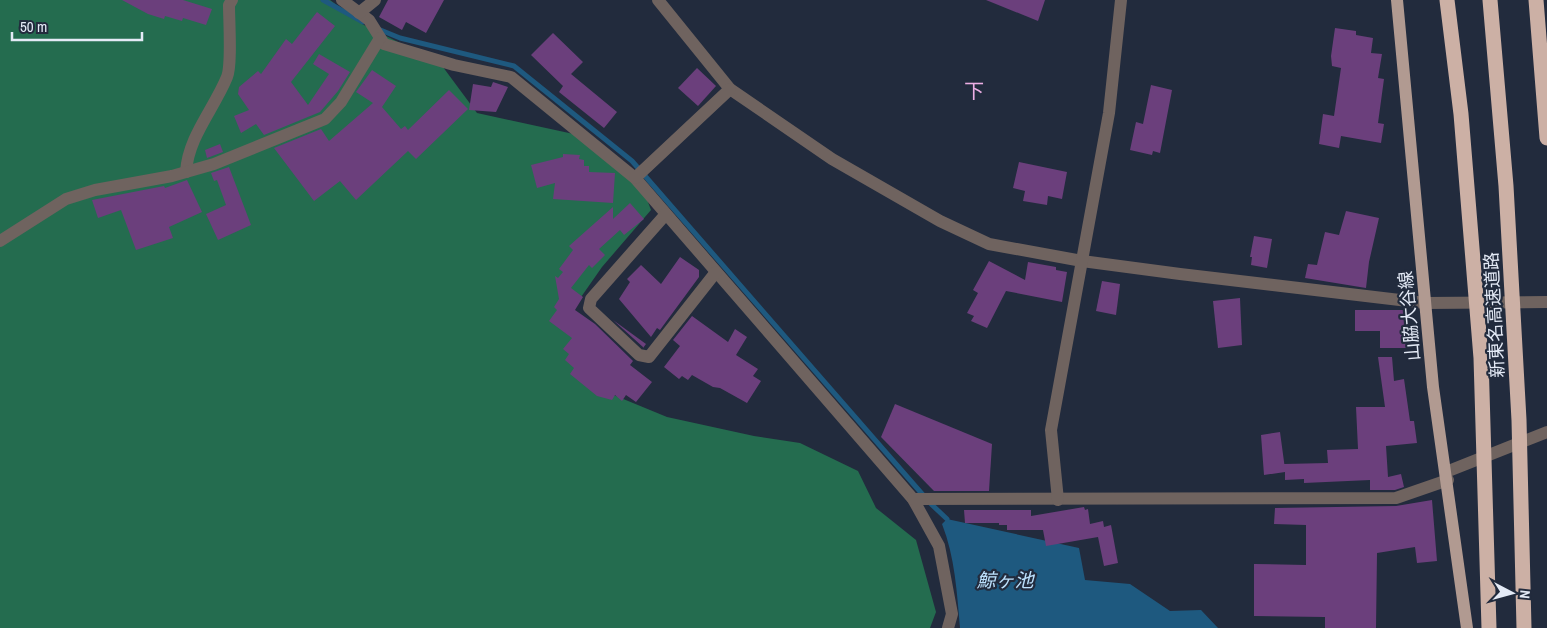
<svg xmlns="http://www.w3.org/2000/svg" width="1547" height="628" font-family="'Archivo Narrow','Noto Sans JP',sans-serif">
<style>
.forest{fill:#246c4f}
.water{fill:#1e597f}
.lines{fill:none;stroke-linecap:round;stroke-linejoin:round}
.stream{stroke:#1e597f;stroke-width:5}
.building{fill:#6b3f7c}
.minor{stroke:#6f635f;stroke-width:12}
.primary{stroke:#b19a91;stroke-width:12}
.motorway{stroke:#ccb0a5;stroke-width:15}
.motorway-bridge{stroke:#ccb0a5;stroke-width:15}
.labels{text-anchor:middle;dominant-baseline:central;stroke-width:4.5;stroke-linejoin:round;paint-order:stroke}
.street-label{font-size:18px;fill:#e4eaf6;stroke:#222b3d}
.water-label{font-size:19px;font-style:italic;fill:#bbe0fc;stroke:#222b3d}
.quarter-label{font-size:20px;fill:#ecaee4;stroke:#222b3d}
</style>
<rect width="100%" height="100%" fill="#222b3d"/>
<polygon class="forest" points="0,0 330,0 362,24 440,63 477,113 592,138 639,178 651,210 602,267 572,310 599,389 667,417 754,436 800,443 858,471 876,508 916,540 936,612 930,628 0,628"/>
<path class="water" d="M947 519 1079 548 1085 580 1130 584 1170 611 1201 610 1218 628H960C957 593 955 557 942 524Z"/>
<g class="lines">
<g class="stream">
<polyline points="323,0 363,22"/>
<polyline points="378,29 400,38 514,66 632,161 930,503 947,519"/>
</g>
</g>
<g class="building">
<polygon points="122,0 183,0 212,9 206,25 183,18 182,21 165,16 164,19 148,14"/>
<polygon points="388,0 444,0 426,33 406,22 402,30 379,17"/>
<polygon points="986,0 1045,0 1038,21"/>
<polygon points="317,12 335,26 291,82 308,105 329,74 313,64 319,54 350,72 338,91 320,112 264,135 256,124 241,133 234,116 249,110 238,94 239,87 258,71 261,74 286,39 292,44"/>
<polygon points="1335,28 1356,31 1356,35 1373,38 1371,53 1382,54 1378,78 1384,79 1378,123 1384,124 1381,143 1341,136 1339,148 1319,144 1323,114 1334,116 1341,68 1332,66 1331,56"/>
<polygon points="553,33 583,62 571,74 617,112 604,128 559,92 563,86 531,55"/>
<polygon points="697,68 716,86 698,106 678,88"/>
<polygon points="372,70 396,86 382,107 401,129 405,126 408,130 449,90 468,109 416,159 408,151 356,200 340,181 314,201 274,148 321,129 329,141 373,103 356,92"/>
<polygon points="493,82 508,87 496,112 469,110 473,84 491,87"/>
<polygon points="1151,85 1172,90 1160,153 1153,151 1152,155 1130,150 1136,122 1143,124"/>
<polygon points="220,144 223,152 207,158 205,150"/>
<polygon points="563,154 580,155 579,159 584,160 584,166 589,166 589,172 615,173 613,203 553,199 555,183 537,188 531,165 563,157"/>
<polygon points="1019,162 1067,172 1062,199 1048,196 1047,205 1023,201 1025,191 1013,188"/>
<polygon points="229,167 251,225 218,240 206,214 226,205 217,180 214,181 211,173"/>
<polygon points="187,180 202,212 169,227 173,238 136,250 121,210 98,218 92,200 164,186 165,188"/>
<polygon points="630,203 644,219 624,235 620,230 599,249 605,255 592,268 589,265 571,288 583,297 575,310 595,324 633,361 630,365 652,382 636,402 626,395 622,401 615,395 612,400 597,396 570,374 574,368 565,360 569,354 563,349 572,338 549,321 557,310 554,307 559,299 555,276 558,278 563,272 559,269 573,250 569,246 613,207 613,219"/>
<polygon points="1346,211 1379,218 1369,262 1366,288 1305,278 1308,264 1317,265 1325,232 1339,235"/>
<polygon points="1254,236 1272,239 1267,268 1251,265 1252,257 1250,257"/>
<polygon points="680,257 699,270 699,277 660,330 657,328 651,337 619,299 630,282 627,279 641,265 661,284"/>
<polygon points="989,261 1025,280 1028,262 1056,267 1056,270 1067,272 1062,302 1006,291 987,328 971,321 974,316 967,313 978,293 973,290"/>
<polygon points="1102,281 1120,284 1116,315 1096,311"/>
<polygon points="1240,298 1242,345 1218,348 1213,301"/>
<polygon points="1355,310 1406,310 1406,348 1380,348 1380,331 1355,331"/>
<polygon points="692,316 728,342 735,329 747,337 736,355 758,369 753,376 761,381 747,403 720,388 713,387 692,375 688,380 682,376 679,379 664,367 680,346 673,340"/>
<polygon points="613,320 646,344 643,348 643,347"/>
<polygon points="1378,357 1392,357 1394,381 1404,379 1410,421 1414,421 1417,443 1386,446 1388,477 1401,474 1404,487 1395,490 1370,490 1370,480 1304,483 1304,479 1285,480 1285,472 1264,475 1261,435 1280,432 1285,469 1284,464 1328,463 1327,450 1358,449 1356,407 1385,407"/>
<polygon points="895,404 992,444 989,491 934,491 881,437"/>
<polygon points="1432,500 1437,561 1417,563 1415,547 1377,553 1376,628 1325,628 1325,617 1254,616 1254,564 1306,565 1306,525 1274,524 1275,508 1396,506"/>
<polygon points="1084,507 1085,510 1088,509 1090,524 1103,521 1104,527 1111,525 1118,563 1104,566 1098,537 1046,546 1043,530 1007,530 1007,525 999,525 999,523 965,523 964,510 1031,510 1031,516"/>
</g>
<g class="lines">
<g class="minor">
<polyline points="342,0 369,20 384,44 454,65 511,77 635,178 913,499 939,546 952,614 948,628"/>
<polyline points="658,0 730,89 832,159 940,221 989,244 1082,261 1180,274 1425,303 1547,302"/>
<polyline points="359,13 375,0"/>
<path d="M186 172C188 137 214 109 227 77 232 65 229 21 229 5L232 0"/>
<polyline points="635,178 730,89"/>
<polyline points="666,214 591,299 589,308 639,355 649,357 716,272"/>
<polyline points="0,241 66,199 95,190 172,176 214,164 325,119 341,102 380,38"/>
<polyline points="1446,472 1547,432"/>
<polyline points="913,499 1396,498 1448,480"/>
<polyline points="1058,500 1051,430 1109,113 1121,0"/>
</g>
<polyline class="primary" points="1397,0 1433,387 1467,628"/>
<polyline class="motorway" points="1536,0 1547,138"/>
<g class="motorway-bridge">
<polyline points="1447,0 1461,114 1481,358 1489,628"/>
<polyline points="1490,0 1506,186 1519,420 1524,628"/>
</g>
</g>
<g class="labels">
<g class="street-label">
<text transform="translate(1494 315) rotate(-93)">新東名高速道路</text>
<text transform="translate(1409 316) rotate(-95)">山脇大谷線</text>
</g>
<g class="water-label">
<text x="1005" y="580">鯨ヶ池</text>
</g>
<g class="quarter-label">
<text x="974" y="90">下</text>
</g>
</g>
<g transform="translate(1512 593) rotate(96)" stroke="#222b3d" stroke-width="4" paint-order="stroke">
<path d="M0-4L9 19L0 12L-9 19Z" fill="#e4eaf6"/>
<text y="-8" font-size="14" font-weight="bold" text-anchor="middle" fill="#e4eaf6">N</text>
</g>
<path d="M12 32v8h130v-8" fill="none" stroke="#e4eaf6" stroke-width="2.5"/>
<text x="20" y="32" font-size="15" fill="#e4eaf6" stroke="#222b3d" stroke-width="4" paint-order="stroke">50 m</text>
</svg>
